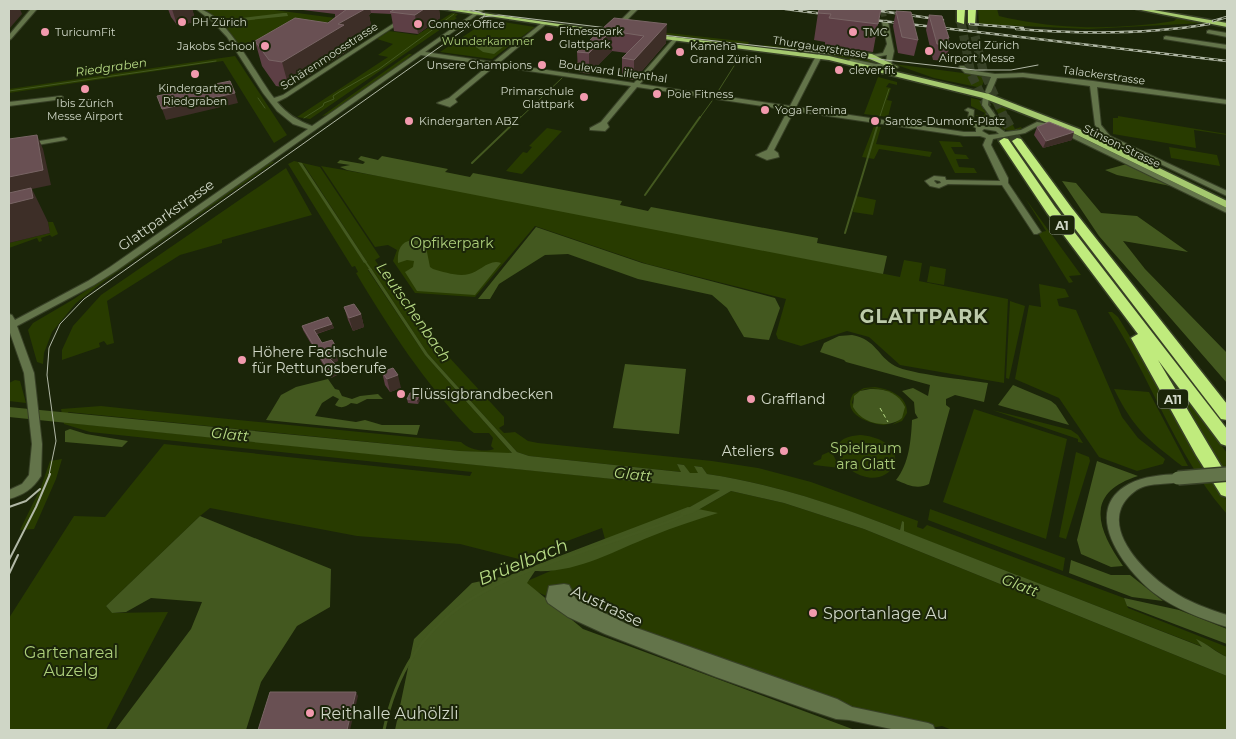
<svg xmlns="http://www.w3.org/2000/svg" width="1236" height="739" font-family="Montserrat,sans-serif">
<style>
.green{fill:#283b00;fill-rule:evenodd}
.forest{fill:#43581f}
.water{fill:#445920}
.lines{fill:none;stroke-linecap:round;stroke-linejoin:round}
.stream-far2{stroke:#445920;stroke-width:1}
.stream-far1{stroke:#445920;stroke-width:2}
.stream{stroke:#445920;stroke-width:3}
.ferry{stroke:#b7da85;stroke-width:1;stroke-dasharray:4 3;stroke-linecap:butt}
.minor-tunnel{stroke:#364025;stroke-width:5.5;stroke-dasharray:5.5 3;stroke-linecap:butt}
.highway-tunnel-far1{stroke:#364025;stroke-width:9;stroke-dasharray:9 4.5;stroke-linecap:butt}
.highway-tunnel{stroke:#364025;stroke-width:11;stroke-dasharray:11 5.5;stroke-linecap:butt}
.minor-casing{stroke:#384127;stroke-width:2}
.major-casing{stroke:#384127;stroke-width:3}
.highway-casing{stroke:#384127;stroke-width:3}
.minor{fill:#63744a;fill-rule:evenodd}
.major{fill:#a5c96f;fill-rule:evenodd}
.highway{fill:#c0eb7d;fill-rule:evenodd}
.tram-far1{stroke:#b1b8a6;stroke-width:1}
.tram{stroke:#b1b8a6;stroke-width:2}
.rail-casing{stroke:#b1b8a6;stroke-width:2.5}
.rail{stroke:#1b2509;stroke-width:1;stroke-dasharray:4.5;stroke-linecap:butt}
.minor-bridge-far1-casing{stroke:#384127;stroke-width:12;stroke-linecap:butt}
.minor-bridge-casing{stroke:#384127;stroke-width:16;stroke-linecap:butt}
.minor-bridge-far1{stroke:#63744a;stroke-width:10}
.minor-bridge{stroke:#63744a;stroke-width:13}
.wall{fill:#5d3f45}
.shaded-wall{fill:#3d2e27}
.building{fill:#695053;stroke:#796565}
.poi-dot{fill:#f29aae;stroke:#1b2509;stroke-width:2}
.labels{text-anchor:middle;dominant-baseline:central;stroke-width:4;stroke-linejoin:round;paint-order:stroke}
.far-poi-label{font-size:11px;fill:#cfd6c6;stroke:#1b2509;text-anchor:start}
.far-park-label{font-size:11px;fill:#acce7a;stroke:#1b2509}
.far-street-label{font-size:11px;fill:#cfd6c6;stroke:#1b2509}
.far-water-label{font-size:12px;font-style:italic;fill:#b7da85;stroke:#1b2509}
.shield{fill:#1b2509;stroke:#99a18d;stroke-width:1}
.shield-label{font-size:12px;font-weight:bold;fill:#cfd6c6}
.street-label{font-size:14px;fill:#cfd6c6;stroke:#1b2509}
.park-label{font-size:14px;fill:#acce7a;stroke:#1b2509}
.poi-label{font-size:14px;fill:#cfd6c6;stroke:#1b2509;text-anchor:start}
.water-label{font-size:15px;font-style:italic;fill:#b7da85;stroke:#1b2509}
.near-street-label{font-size:16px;fill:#cfd6c6;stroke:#1b2509}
.near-poi-label{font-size:16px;fill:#cfd6c6;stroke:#1b2509;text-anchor:start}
.near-park-label{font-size:16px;fill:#acce7a;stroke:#1b2509}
.near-water-label{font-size:18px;font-style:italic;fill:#b7da85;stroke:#1b2509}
.district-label{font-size:19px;font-weight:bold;letter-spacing:1px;fill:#bdcbaa;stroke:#1b2509}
</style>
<rect width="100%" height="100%" fill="#1b2509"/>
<g class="green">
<polygon points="210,9 267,9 335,18 326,23 365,16 296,35 238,46 222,23 205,10"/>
<path d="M978 9H997L999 16C1056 30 1118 30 1174 21L1177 18 1203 23 1088 29 979 24Z"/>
<polygon points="452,13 458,14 455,17 457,18 310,119 297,117 388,57 378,55 393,44 377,39 389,31 417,35"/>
<polygon points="497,21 535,27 492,59 440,52 482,24"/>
<polygon points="624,28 749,42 747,46 621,32"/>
<polygon points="764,45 855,55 880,62 871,63 763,48"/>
<path d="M409 54H412C400 67 337 115 322 116Z"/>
<polygon points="235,56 287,135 274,143 223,61 9,93 9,89"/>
<polygon points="894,64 986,76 982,86 977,87 934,78"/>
<polygon points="878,77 897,82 897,85 889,83 886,87 891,88 887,100 892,101 888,117 864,114"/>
<polygon points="971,98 980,100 982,107 990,117 988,124 975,122 978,121 979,117 975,115 984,115 985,113 971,106"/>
<polygon points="992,103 1011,109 1005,110 1015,129 1021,127 1022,129 1014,131 1002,129 1002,120"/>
<polygon points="1118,116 1227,134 1227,135 1194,130 1196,148 1113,134 1113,118 1118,118"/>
<polygon points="874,126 881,127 876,144 932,152 930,157 879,149 874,159 862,157"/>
<polygon points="547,128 562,131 522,174 506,171 523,152 527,153 532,147 529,146"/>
<polygon points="939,141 960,142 963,147 951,147 955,154 966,155 969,159 956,159 959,167 974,168 977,173 955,173"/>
<polygon points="1169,147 1217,155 1220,166 1171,158"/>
<polygon points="271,161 274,162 103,282 76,303 52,332 44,353 43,364 37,362 28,330 33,323 74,299"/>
<path d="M294 161 320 167 380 257 375 260 379 266 386 270 436 343 504 417V425L499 428 504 433 515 432 528 441 538 443 712 461 758 468 811 482 918 521 917 527 923 529 927 525 1124 598 1128 608 1227 647V657C1216 652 1208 644 1197 640L1203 647 903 531 902 521 900 530C838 506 774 484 707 474L702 467 695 466 699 473H689L684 465 677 464 682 472 529 456 517 452 428 354 371 268 368 270 425 355 512 453 507 454 460 451 68 412 71 423 721 490 681 512 693 513 731 491 784 503 864 529 1227 676V730H952L942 726 931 728 839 704 544 595 533 590 525 582 569 563 608 551 602 528 519 559 460 544 357 536 210 508 200 516 106 606 112 613 168 612 106 730H9V618L74 516 105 517 164 444 470 476 472 472 90 432 64 424 61 409 101 406 148 411 461 442C468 449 484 453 494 449L491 446 493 438 489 433H474L470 430C424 382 390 330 356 273L358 272 355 266 352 267 288 164ZM299 162 304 165 367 262 364 263Z"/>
<polygon points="321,166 453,189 900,277 904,260 922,263 919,281 1008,299 1004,383 900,365 869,337 847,331 801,346 778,339 776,334 786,299 647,264 535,226 475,297 415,293 393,261 397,250 388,245 375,247"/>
<polygon points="286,168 312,215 222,240 222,243 180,255 107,301 114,343 107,345 104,341 99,343 100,347 62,360 62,350 73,326 101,295"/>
<polygon points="856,196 876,200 873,215 853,212"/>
<polygon points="1025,198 1081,275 1069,276 1073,282 1069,283 1038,233 1046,231"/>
<polygon points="48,222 53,222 58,234 52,237 50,235 41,238 42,241 39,242 37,238 9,248 9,243 50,233"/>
<polygon points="930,266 946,269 944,285 927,282"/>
<polygon points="1039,284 1065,289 1069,297 1057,299 1059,306 1076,310 1122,417 1138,438 1165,459 1163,464 1137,471 1099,457 1059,398 1015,379 1029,305 1041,307"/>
<polygon points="1010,301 1025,306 1009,379 1006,378"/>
<path d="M1108 312H1112L1118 317 1145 361 1191 446 1227 501V514C1177 458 1150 376 1108 312Z"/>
<polygon points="1166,375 1169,376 1227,453 1227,478"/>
<polygon points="15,380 20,381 26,403 9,401 9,383"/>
<path d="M875 387C889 389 908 396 907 413L902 421 892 425 902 418 887 391C874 387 855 386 852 403L873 422 889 425C873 426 840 415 853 394L864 388Z"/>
<path d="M1114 389 1149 392 1188 466H1182C1147 439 1134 429 1114 389Z"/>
<polygon points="974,409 1067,439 1046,539 943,502"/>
<polygon points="992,410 1071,430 1078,435 1083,443 1078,442 1078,439"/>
<path d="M860 435C876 436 898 444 895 464 872 506 801 439 860 435Z"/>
<polygon points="831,451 840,468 814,465 813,463 821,459 822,455"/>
<polygon points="1076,452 1089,457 1090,461 1066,539 1059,537"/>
<polygon points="62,459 56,479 34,529 20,530 41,487 50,461"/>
<polygon points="930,509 1065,558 1063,571 928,520"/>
</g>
<g class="forest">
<polygon points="283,13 287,13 288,16 241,21 242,18"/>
<polygon points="482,39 503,47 494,54 483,52 473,45"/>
<polygon points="1127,164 1175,187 1117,175 1105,170"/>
<polygon points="1062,181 1076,183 1101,213 1137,216 1188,252 1123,241 1145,269 1227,353 1227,383 1099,236"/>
<polygon points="536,227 642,263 775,298 780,308 769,340 744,337 727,308 712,295 638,279 568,254 545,255 499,284 490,299 478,299"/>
<path d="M415 240 425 242 430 267 433 269C444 272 458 277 469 274 479 272 490 258 501 263L475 295 417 291 405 272 413 267 414 261 407 260 398 263C397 250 401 240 415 240Z"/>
<path d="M852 335C877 340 877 356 895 366 910 374 968 380 988 383L984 402 955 395 946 399V405L950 408 929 484C917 490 908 485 896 480 909 464 911 441 912 420L918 418 915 413 914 402 902 391 913 388 928 396 930 385 846 362 844 360 820 352 824 343 839 336Z"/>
<path d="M328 379 335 389 339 390 342 396 352 399 360 396 378 394 383 399H367L357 404 351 403C345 407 342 409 335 405L339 399 333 396 322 403 315 416 356 422 365 420 382 425H420L417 435 266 420 281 395 296 387Z"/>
<polygon points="1013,385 1051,401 1056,405 1069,425 998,405"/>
<polygon points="70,429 86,434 128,441 122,447 65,442 65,431"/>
<path d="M1097 461 1138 476C1084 493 1097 529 1123 566L1111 567 1081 554 1077 540Z"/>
<path d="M688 507 718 513C696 520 674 527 652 536 613 551 578 573 535 571L527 583 583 629 855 730H395L414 639 472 583 510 575Z"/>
<polygon points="200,516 331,569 330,607 297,626 261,682 246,730 115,730 191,629 202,602 151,598 126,612 112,613 106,606"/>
<polygon points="1071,560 1111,575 1130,575 1163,601 1132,597 1069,573"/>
<polygon points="1124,598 1179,610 1227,629 1227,644 1127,606"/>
</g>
<g class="water">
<polygon points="361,156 378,160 382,156 448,169 445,172 470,177 473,173 622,201 620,205 648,211 651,207 818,238 817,243 887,256 883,274 347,170 340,167 350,165 337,163 340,160 363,164 365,162 358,159"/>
<polygon points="298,162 302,163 367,262 364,263"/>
<path d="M371 268 428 354 517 452 529 456 681 472 677 464 684 465 690 473H698L694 466 702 467 707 474C774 484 837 505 900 530L902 521 904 522V531L1202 647 1196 639C1208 644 1215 652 1227 657V676L864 529 784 503 731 491 693 513 680 517 681 512 720 490 9 417V407L460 451 512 453 425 355 368 269Z"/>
<polygon points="625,364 686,369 679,434 613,428"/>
<path d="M870 389C884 388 899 393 905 407L902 418C889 429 863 425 853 407L854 396 860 391Z"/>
</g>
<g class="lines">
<g class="stream-far2">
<polyline points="569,71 580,60"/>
<polyline points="9,91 216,61"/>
<polyline points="717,93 734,66"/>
<polyline points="258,98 265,108"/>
<polyline points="880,116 889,89"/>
<polyline points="304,118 323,106 324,103 334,99 333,96 339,92 379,69 454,14"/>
<polyline points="519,119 562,78"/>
<polyline points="699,119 712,101"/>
</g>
<g class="stream-far1">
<polyline points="472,163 520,117"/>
<polyline points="645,195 700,117"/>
<polyline points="845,233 877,127"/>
<polyline points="364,260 371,270"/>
</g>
<path class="stream" d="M384 730C412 596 513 576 625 537 644 530 663 525 682 516"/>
<polyline class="ferry" points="880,408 888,422"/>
<polyline class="minor-tunnel" points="883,11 885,22"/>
<g class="highway-tunnel-far1">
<polyline points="961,22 971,74 993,119"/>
<polyline points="972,23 983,70 1005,119"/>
</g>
<g class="highway-tunnel">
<polyline points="992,117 1004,141"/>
<polyline points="1004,117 1017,141"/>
</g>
<defs>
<g id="minor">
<polygon points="31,9 37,9 11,39 9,40 9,35"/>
<path d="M196 9C224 9 257 77 274 98L283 95 416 9H421L287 97 277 102C287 114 298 121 312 126L480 9H485L425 52 493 62 543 22 546 24 545 25 499 63 634 83 675 37 677 38V40L640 84 790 106 816 56 819 54 822 56 796 107 964 132H976V128L967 123 969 112 965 110 968 108 974 110 973 122 981 126H991L992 119 982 105 983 96 986 94 989 96 988 105 998 119V127L1005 132 1021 130 1037 122 1056 125 1227 208V213L1052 128 1038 126 1025 133 993 139 991 145 1008 178V183L1041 232 1037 234H1034L1002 185 948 184 939 188 930 186 925 181 934 176 945 177 946 180 1000 181 983 145 986 138 980 136H964L794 111 774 150 778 153 779 157 767 160 756 155 767 150 788 110 637 87 607 123 609 127 605 131 590 130V128L601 122 631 86 495 66 455 99 457 102 450 107 437 103 449 98 489 65 421 55 116 271 94 285 17 326 34 373 42 444 41 476C33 489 23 495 9 499V490L22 484 29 475 32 444 24 373 9 330V314L12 315 15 320 88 281 110 267 308 129 293 124 277 111 263 93 227 37 213 22ZM984 129 996 131 999 134 989 135 982 131ZM935 180 940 181 941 183 937 184 934 181Z"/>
<polygon points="632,9 638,9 619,28 615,28 615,26"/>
<polygon points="881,9 885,9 886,11 881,12"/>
<polygon points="885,20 888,22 894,51 891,65 876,68 849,62 848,61 851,59 876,64 886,63 887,55 869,58 866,56 883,53 887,44 882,22"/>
<polygon points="1209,30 1227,33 1227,37 1207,33 1207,31"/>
<polygon points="1166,36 1227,45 1227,49 1164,39 1164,37"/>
<polygon points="960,66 964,66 969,70 995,74 1023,73 1093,81 1227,100 1227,104 1097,87 1101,125 1110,136 1227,191 1227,196 1106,138 1095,125 1090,86 1023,77 997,78 991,92 988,94 985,92 991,77 965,73 959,67"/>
<polygon points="61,96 63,97 63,99 9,106 9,102"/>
<polygon points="64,137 67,139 66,140 9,150 9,146"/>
<path d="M1178 474 1182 475 1184 478 1182 481C1166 486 1148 481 1134 492 1094 523 1143 572 1171 590 1188 602 1208 609 1227 615V627C1202 619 1175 609 1154 593 1125 570 1079 511 1129 484 1144 476 1162 475 1178 474Z"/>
<polygon points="564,584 569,585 576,599 631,626 837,699 852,707 928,723 933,725 935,730 896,730 849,720 836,719 812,711 716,677 605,634 568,617 548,603 546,599 549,586"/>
</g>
<g id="major">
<polygon points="441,9 456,9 620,33 617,35"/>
<polygon points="1136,9 1148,9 1227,23 1227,27"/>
<polygon points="650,34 829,56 989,94 1079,129 1227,201 1227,208 1073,133 983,98 829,60 648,37 648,35"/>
<polygon points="832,49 872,54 898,67 894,69 867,58 832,53"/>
</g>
<g id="highway">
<polygon points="957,9 965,9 964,24 957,22"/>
<polygon points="968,9 976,9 975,25 968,23"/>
<polygon points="1004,138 1008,139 1055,207 1227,429 1227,446 1221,444 1158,360 1227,476 1227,497 1221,495 1196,455 1131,338 1138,334 1047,213 999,141"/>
<polygon points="1017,138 1021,139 1071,207 1227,404 1227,420 1221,419 1063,213 1012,141"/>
</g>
</defs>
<use href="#minor" class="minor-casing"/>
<use href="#major" class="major-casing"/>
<use href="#highway" class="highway-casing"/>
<use href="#minor" class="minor"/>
<use href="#major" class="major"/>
<use href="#highway" class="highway"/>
<g class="tram-far1">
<polyline points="458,9 479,12"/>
<polyline points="472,10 485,14 482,19"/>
<polyline points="653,34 975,70 1011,70 1038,65"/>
<polyline points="49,475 56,441 47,375 49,348 60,324 84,299 482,17 499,15 616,29"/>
</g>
<g class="tram">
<polyline points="9,507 26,501 40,489"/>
<polyline points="9,560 36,507 50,474"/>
<polyline points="9,574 18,555"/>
</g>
<defs>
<g id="rail">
<polyline points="785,9 832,15"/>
<polyline points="867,9 943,20"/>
<polyline points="865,19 1227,61"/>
<polyline points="1213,21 1227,17"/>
<polyline points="970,24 1023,28"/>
<path d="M1016 29C1081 34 1145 35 1209 24"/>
</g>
</defs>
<use href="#rail" class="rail-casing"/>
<use href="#rail" class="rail"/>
<defs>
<polyline id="minor-bridge-far1" points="1215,475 1227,474"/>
<polyline id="minor-bridge" points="1178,478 1227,474"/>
</defs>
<use href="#minor-bridge-far1" class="minor-bridge-far1-casing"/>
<use href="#minor-bridge" class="minor-bridge-casing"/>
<use href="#minor-bridge-far1" class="minor-bridge-far1"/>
<use href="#minor-bridge" class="minor-bridge"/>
</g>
<g class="wall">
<polygon points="168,9 192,9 196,22 177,25 171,17"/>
<polygon points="303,9 439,9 440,18 418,34 394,31 391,14 371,13 369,15 372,31 348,45 349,50 289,88 276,86 262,66 255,41 328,23 335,17 335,14 303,10"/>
<polygon points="819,9 878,24 873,52 825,46 825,42 814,40 818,13"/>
<polygon points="896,11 918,40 914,56 898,53 893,26"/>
<polygon points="929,15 949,38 948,41 950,44 946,61 933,60 926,30"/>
<polygon points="614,18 666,43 634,80 622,78 622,58 627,53 612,51 589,74 578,72 577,52"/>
<polygon points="1037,127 1072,140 1043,148 1034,135"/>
<polygon points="344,307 361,314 364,327 353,331 348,320"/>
<polygon points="332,324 334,328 317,334 322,343 336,347 337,352 334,353 338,361 334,362 341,373 331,378 303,330 302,326"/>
<polygon points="382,372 401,388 390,392 385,385"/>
<polygon points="420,393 421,398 418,404 408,403 407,399"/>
</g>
<g class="shaded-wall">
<polygon points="10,9 20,9 22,14 9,29 9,10"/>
<polygon points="172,9 192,9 196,22 177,25"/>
<polygon points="349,9 370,9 371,13 369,15 372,31 348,45 349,50 289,88 282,62 338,24"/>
<polygon points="424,9 439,9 440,18 418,34 415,15"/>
<polygon points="667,24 666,43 634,80 634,60"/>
<polygon points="611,31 612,51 589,74 589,53"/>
<polygon points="235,93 238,103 166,120 162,109"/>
<polygon points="1074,132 1072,140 1043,148 1046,141"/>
<polygon points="37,135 43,149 51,185 32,189 48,222 50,233 9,243 9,177"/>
<polygon points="361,314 364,327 353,331 349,318"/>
<polygon points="332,324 334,328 315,334 314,330"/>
<polygon points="336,347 337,352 333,353 332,349"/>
<polygon points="337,356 338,361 332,363 330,359"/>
<polygon points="340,369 341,373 331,378 330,373"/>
<polygon points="398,375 401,388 390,392 387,379"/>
<polygon points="420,393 421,398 418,404 417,400"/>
<polygon points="356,692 358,696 350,730 347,730"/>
</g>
<g class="building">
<polygon points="347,9 365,9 338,24 344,25 282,62 269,60 255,41 295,18 328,23"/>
<polygon points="395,9 424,9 415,15 390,12"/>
<polygon points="819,9 881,9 878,24 829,18 831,14 818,13"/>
<polygon points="896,11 911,12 918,40 902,37"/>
<polygon points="929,15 942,16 949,38 947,38 950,44 937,44"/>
<polygon points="614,18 667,24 634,60 622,58 644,36 611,31 589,53 577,52"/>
<polygon points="230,81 235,93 162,109 157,96"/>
<polygon points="1049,122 1074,132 1046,141 1037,127"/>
<polygon points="37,135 43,170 9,177 9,139"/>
<polygon points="31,188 33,198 9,204 9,193"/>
<polygon points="354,304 361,314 349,318 344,307"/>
<polygon points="328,317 332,324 314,330 322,343 332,340 336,347 332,349 337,356 330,359 340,369 330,373 302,326"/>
<polygon points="393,368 398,375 387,379 382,372"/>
<polygon points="410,393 420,393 417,400 407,399"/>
<polygon points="270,692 356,692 347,730 258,730"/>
</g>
<g class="poi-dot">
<circle cx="182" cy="22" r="5"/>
<circle cx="418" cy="24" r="5"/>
<circle cx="45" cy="32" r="5"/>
<circle cx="853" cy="32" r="5"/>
<circle cx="549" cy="37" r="5"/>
<circle cx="265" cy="46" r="5"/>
<circle cx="929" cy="51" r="5"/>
<circle cx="680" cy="52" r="5"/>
<circle cx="542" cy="65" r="5"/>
<circle cx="839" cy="70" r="5"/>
<circle cx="195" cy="74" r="5"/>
<circle cx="85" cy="89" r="5"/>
<circle cx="657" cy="94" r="5"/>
<circle cx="584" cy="97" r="5"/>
<circle cx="765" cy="110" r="5"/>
<circle cx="409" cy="121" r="5"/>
<circle cx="875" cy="121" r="5"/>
<circle cx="242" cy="360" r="5"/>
<circle cx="401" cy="394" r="5"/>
<circle cx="751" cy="399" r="5"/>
<circle cx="784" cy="451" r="5"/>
<circle cx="813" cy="613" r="5"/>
<circle cx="310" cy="713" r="5"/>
</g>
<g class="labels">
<g class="far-poi-label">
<text x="192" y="22">PH Zürich</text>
<text x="428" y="24">Connex Office</text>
<text x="559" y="31">Fitnesspark<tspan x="559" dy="13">Glattpark</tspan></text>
<text x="55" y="32">TuricumFit</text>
<text x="863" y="32">TMC</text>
<text x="939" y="45">Novotel Zürich<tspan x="939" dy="13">Airport Messe</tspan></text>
<text x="255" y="46" text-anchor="end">Jakobs School</text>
<text x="690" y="46">Kameha<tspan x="690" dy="13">Grand Zürich</tspan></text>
<text x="532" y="65" text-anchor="end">Unsere Champions</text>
<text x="849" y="70">clever fit</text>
<text x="195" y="88" text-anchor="middle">Kindergarten<tspan x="195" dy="13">Riedgraben</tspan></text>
<text x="574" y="91" text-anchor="end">Primarschule<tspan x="574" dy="13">Glattpark</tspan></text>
<text x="667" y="94">Pole Fitness</text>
<text x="85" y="103" text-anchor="middle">Ibis Zürich<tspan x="85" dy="13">Messe Airport</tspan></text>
<text x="775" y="110">Yoga Femina</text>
<text x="419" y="121">Kindergarten ABZ</text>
<text x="885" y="121">Santos-Dumont-Platz</text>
</g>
<g class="far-park-label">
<text x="488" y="41">Wunderkammer</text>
</g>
<g class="far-street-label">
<text transform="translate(820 47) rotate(9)">Thurgauerstrasse</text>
<text transform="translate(329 56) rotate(-33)">Schärenmoosstrasse</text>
<text transform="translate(613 71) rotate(8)">Boulevard Lilienthal</text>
<text transform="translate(1104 75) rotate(8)">Talackerstrasse</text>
<text transform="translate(1122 146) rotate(26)">Stinson-Strasse</text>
</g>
<g class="far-water-label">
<text transform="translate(111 67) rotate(-8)">Riedgraben</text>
</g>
<g class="shield">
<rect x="1049.5" y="215.5" width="25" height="19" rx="4"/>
<rect x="1158" y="389.5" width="30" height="19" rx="4"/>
</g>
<g class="shield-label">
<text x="1062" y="225">A1</text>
<text x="1173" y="399">A11</text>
</g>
<g class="street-label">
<text transform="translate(166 215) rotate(-35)">Glattparkstrasse</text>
</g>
<g class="park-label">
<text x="452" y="243">Opfikerpark</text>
<text x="866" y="448">Spielraum<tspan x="866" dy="16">ara Glatt</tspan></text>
</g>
<g class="poi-label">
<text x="252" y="352">Höhere Fachschule<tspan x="252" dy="16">für Rettungsberufe</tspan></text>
<text x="411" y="394">Flüssigbrandbecken</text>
<text x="761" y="399">Graffland</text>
<text x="774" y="451" text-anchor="end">Ateliers</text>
</g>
<g class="water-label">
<text transform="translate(414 312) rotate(55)">Leutschenbach</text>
<text transform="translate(230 434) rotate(6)">Glatt</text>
<text transform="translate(633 474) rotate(6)">Glatt</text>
<text transform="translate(1020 585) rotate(21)">Glatt</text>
</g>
<g class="near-street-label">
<text transform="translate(607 606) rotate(25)">Austrasse</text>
</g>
<g class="near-poi-label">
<text x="823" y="613">Sportanlage Au</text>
<text x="320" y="713">Reithalle Auhölzli</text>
</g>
<g class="near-park-label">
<text x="71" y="652">Gartenareal<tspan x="71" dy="18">Auzelg</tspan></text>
</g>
<g class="near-water-label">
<text transform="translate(523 562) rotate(-22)">Brüelbach</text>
</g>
<g class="district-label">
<text x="924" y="316">GLATTPARK</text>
</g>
</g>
<rect width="1236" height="739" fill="none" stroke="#cfd6c6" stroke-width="20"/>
</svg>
